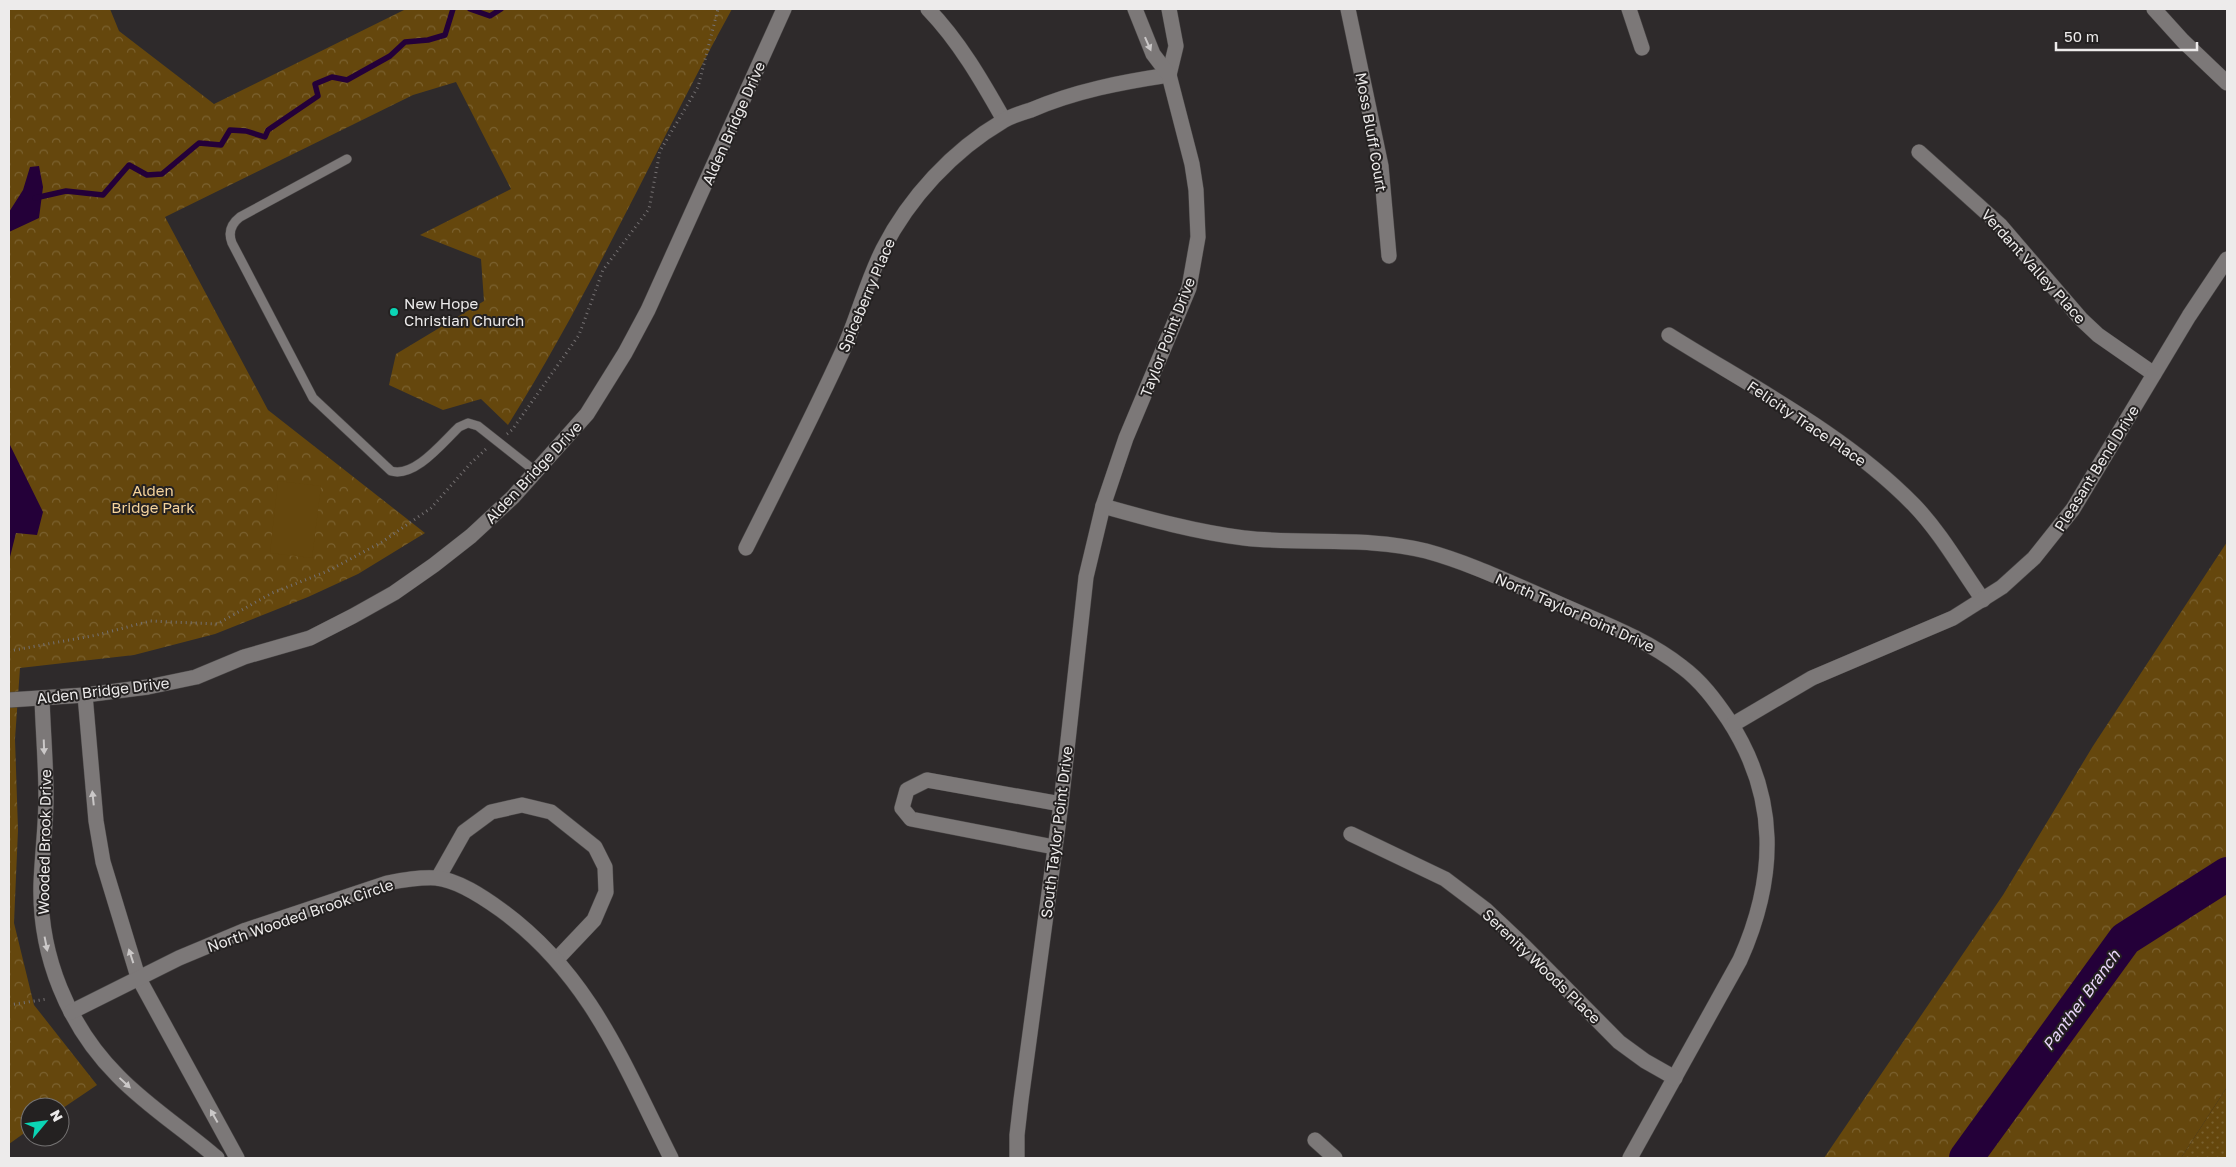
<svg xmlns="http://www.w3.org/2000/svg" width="2236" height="1167" font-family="'Golos Text',sans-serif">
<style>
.grass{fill:url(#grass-dots)}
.forest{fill:url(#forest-crowns)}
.pitch{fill:#65470d}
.water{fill:#240039}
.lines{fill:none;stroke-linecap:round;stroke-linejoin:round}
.stream{stroke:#240039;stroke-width:5.5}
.river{stroke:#240039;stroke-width:34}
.service-casing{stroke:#4a4747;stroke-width:10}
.minor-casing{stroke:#4a4747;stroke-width:16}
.tertiary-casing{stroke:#4a4747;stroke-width:16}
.path{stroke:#757172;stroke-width:3;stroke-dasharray:1 4;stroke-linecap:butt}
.service{stroke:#7c7878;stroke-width:9}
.minor{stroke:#7c7878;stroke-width:15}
.tertiary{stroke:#7c7878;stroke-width:15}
.oneway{fill:#cbc8c8}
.poi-dot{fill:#0bd5b5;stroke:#242121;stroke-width:2}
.labels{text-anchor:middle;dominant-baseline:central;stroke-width:4;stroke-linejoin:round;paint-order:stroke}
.street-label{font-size:15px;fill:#edebeb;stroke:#242121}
.poi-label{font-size:15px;fill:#edebeb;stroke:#242121;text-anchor:start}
.park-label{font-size:15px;fill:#f6d49d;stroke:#242121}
.water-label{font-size:16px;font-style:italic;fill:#ead6fb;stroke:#242121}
</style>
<defs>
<pattern id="grass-dots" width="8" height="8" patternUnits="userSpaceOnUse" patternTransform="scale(1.25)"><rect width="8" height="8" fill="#65470d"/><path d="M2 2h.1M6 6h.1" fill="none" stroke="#7b6230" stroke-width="1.8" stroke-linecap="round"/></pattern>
<pattern id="forest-crowns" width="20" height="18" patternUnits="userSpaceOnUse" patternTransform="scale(1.25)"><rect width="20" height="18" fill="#65470d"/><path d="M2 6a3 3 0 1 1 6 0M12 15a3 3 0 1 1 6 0" fill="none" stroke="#7b6230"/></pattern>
</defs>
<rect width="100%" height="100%" fill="#2e2a2b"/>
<polygon class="grass" points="2227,1087 2227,1158 2181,1158"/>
<g class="forest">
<path d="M9 9H110L119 31 214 104 406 9H732C656 147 592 291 508 425L481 399 443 410 389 385 396 354 484 301 481 259 420 235 511 189 456 82 413 95 165 217 268 410 425 533 358 574 308 597 215 634 134 655 20 668 15 739 18 830 14 923 34 1005 97 1085 60 1110V1107H30V1129L9 1144Z"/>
<polygon points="2227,542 2227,1087 2181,1158 1824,1158 2003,895 2093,746"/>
</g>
<polygon class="pitch" points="278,481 321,486 312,558 270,553"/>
<g class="water">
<polygon points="39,166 43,187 39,218 9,232 9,212 23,190 30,167"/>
<polygon points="9,443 43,512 37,535 16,533 9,561"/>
</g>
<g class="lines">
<g class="stream">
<polyline points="470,9 490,16 501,9"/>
<polyline points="35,198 66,191 103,195 129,165 147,175 162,174 199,143 221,145 230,130 246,131 265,137 268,130 318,96 315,84 332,77 347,80 390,56 405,42 428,40 445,35 453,9"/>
</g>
<polyline class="river" points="1966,1158 2125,939 2227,874"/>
<defs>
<path id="service" d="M347 159 240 217C231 224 228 233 232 243L313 398 391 471C415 478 443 442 459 427L468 423 478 426 535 471"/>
<g id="minor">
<path d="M928 9C959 41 982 81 1004 120"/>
<polyline points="1169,9 1176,46 1169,75"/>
<polyline points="1348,9 1381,166 1389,256"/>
<polyline points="1629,9 1642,48"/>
<polyline points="2154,9 2183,41 2227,83"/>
<polyline points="1919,152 2000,225 2081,319 2098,335 2154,374"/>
<path d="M1669 335C1752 387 1846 435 1914 505 1941 533 1961 569 1983 600"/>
<path d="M1103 506C1149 519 1196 532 1244 538 1305 545 1367 536 1426 551 1470 563 1511 583 1553 601 1597 621 1644 637 1682 667 1701 681 1715 700 1728 719 1779 797 1777 877 1740 960L1630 1158"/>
<path d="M746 548C779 482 813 416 844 348 858 316 867 281 883 249 909 198 952 151 1003 121 1011 116 1021 113 1031 110 1075 91 1122 82 1169 75"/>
<polyline points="85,695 96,821 103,862 138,977 237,1158"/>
<path d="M42 698C43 731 46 764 46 797 46 826 42 855 41 884 39 955 68 1026 118 1076 148 1107 185 1130 217 1158"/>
<polyline points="1732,725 1812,678 1953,618 2002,587 2034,558 2073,509 2189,316 2227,259"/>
<polyline points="1351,834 1445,879 1486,910 1524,946 1619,1042 1645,1061 1675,1078"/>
<polyline points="1054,847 911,819 902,808 907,790 927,780 1061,804"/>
<polyline points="438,878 464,832 491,812 522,805 551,812 595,847 605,867 606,892 594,920 557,959"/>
<path d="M71 1012 179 958 246 930 387 883C403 880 419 877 436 878 458 880 483 897 501 910 590 975 623 1063 671 1158"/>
<polyline points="1315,1140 1335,1158"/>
<polyline points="1017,1158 1017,1135 1021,1100 1061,804 1086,577 1103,506 1126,438 1189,288 1198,237 1196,190 1192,164 1169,75 1153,54 1135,9"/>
</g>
<polyline id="tertiary" points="9,700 85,695 148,687 196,677 244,657 310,638 353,616 394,593 434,565 471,536 513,497 587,414 625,353 648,310 784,9"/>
</defs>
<use href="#service" class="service-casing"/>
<use href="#minor" class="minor-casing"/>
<use href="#tertiary" class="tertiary-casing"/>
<g class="path">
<polyline points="507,434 512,430 579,335 603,270 649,209 660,151 698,87 718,9"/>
<polyline points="9,651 97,635 150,621 217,624 272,593 328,571 382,542 431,508 471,463 486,449"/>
<polyline points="9,1005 47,999"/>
</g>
<use href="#service" class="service"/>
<use href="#minor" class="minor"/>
<use href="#tertiary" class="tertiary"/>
</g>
<defs><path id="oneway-solid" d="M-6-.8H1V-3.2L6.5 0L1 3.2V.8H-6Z" transform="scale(1.25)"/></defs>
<g class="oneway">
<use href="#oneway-solid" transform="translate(1148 44) rotate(66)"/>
<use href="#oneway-solid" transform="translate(44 747) rotate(88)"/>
<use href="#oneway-solid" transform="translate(93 798) rotate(-96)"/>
<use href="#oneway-solid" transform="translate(46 944) rotate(79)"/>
<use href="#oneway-solid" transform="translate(131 956) rotate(-108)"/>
<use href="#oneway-solid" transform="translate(125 1083) rotate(43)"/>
<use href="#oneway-solid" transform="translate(214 1116) rotate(-119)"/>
</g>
<circle class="poi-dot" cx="394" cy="312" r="5"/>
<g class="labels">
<g class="street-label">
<text transform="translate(733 123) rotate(-66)">Alden Bridge Drive</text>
<text transform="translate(1372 132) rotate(80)">Moss Bluff Court</text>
<text transform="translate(2034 266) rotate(48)">Verdant Valley Place</text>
<text transform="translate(866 295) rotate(-67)">Spiceberry Place</text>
<text transform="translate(1167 337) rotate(-69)">Taylor Point Drive</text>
<text transform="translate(1807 423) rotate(34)">Felicity Trace Place</text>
<text transform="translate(2096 468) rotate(-58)">Pleasant Bend Drive</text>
<text transform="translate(533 472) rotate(-47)">Alden Bridge Drive</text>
<text transform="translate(1575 612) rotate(24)">North Taylor Point Drive</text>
<text transform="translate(103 690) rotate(-7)">Alden Bridge Drive</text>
<text transform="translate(1056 832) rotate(-83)">South Taylor Point Drive</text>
<text transform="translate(44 842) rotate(-89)">Wooded Brook Drive</text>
<text transform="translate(300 915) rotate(-19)">North Wooded Brook Circle</text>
<text transform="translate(1542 966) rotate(44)">Serenity Woods Place</text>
</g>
<g class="poi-label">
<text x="404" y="303">New Hope<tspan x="404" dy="17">Christian Church</tspan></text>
</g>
<g class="park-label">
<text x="153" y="490">Alden<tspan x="153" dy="17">Bridge Park</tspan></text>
</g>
<g class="water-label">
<text transform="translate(2081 1000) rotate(-54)">Panther Branch</text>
</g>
</g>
<rect width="2236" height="1167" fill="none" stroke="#edebeb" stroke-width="20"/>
<g transform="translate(45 1122) rotate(61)"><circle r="24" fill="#242121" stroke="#747272"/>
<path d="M0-4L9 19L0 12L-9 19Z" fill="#0bd5b5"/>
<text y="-8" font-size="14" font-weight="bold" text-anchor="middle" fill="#edebeb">N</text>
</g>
<path d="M2056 42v8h141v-8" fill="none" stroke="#edebeb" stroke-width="2.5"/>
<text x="2064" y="42" font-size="15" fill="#edebeb" stroke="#242121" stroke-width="4" paint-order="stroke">50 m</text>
</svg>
